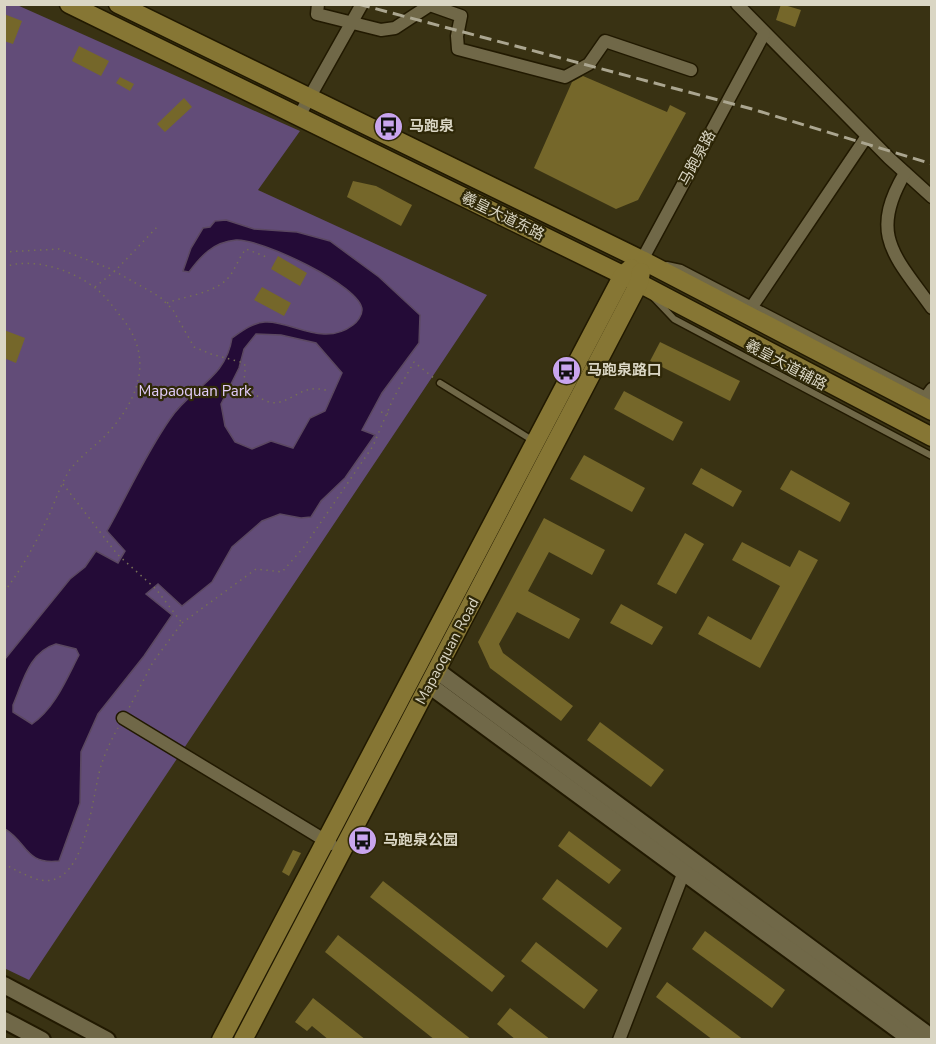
<svg xmlns="http://www.w3.org/2000/svg" width="936" height="1044" font-family="'Nunito Sans','Noto Sans SC',sans-serif">
<style>
.green{fill:#624c78}
.water{fill:#240b37;stroke:#5b4861;stroke-width:1.5;fill-rule:evenodd}
.building{fill:#75672a}
.lines{fill:none;stroke-linecap:round;stroke-linejoin:round}
.lane-casing{stroke:#211900;stroke-width:9}
.street-casing{stroke:#211900;stroke-width:15}
.secondary-casing{stroke:#211900;stroke-width:20}
.primary-casing{stroke:#211900;stroke-width:21}
.path{stroke:#756f55;stroke-width:1.5;stroke-dasharray:1.5 4.5;stroke-linecap:butt}
.lane{stroke:#706848;stroke-width:6}
.street{stroke:#706848;stroke-width:12}
.secondary{stroke:#706848;stroke-width:16}
.primary{stroke:#867634;stroke-width:18}
.rail{stroke:#aba690;stroke-width:3;stroke-dasharray:12 6;stroke-linecap:butt}
.labels{text-anchor:middle;dominant-baseline:central;stroke-width:4.5;stroke-linejoin:round;paint-order:stroke}
.poi-label{font-size:15px;font-weight:bold;fill:#dad6c4;stroke:#2f2808;text-anchor:start}
.street-label{font-size:15px;fill:#dad6c4;stroke:#2f2808}
.park-label{font-size:15px;fill:#e2ccfa;stroke:#2f2808}
</style>
<rect width="100%" height="100%" fill="#393213"/>
<polygon class="green" points="4,5 17,5 300,131 258,190 487,295 29,980 4,968"/>
<path class="water" d="M226 220 254 229 297 232 330 241 379 277 420 315 419 343 382 393 362 430 375 435 345 478 321 501 311 517 301 518 280 514 262 521 232 547 212 582 182 606 158 584 146 594 172 615 144 656 98 714 81 752 80 803 59 861C25 865 28 843 5 829V659L70 579 85 567 96 551 118 563 125 551 107 531C128 494 145 455 170 419 190 388 226 379 232 338 242 331 252 323 265 322 291 320 323 348 353 325 357 322 362 316 362 310 362 286 259 238 236 240 213 242 201 256 189 272L183 271 191 248 203 228 210 227 215 221ZM256 334 281 335 316 343 342 373 325 411 310 418 293 448 271 441 252 449 235 442 225 426 221 404 239 368 244 349ZM56 644 76 649 79 655C66 680 55 708 32 724L13 712V705C23 682 29 652 56 644Z"/>
<g class="building">
<polygon points="781,4 801,10 795,27 776,20"/>
<polygon points="4,14 22,21 13,44 4,41"/>
<polygon points="79,46 109,61 101,76 72,61"/>
<polygon points="583,76 667,112 670,105 686,113 638,200 616,209 534,168 568,91 572,82"/>
<polygon points="120,77 134,84 130,91 116,83"/>
<polygon points="184,98 192,107 165,132 157,124"/>
<polygon points="353,181 376,186 412,205 401,226 347,197"/>
<polygon points="278,256 307,273 300,286 271,269"/>
<polygon points="262,287 291,303 284,316 254,300"/>
<polygon points="4,330 25,338 16,363 4,358"/>
<polygon points="660,342 740,381 730,401 650,361"/>
<polygon points="624,391 683,422 673,441 614,409"/>
<polygon points="584,455 645,488 632,512 570,479"/>
<polygon points="701,468 742,491 733,507 692,484"/>
<polygon points="791,470 850,503 840,522 780,489"/>
<polygon points="544,518 605,550 592,575 549,552 528,591 580,619 569,639 517,612 499,644 503,653 573,706 561,721 490,668 478,642"/>
<polygon points="685,533 704,544 676,594 657,584"/>
<polygon points="742,542 790,567 799,550 818,560 760,668 698,634 708,616 751,640 780,586 732,560"/>
<polygon points="621,604 663,627 652,645 610,623"/>
<polygon points="600,722 664,770 651,787 587,740"/>
<polygon points="569,831 621,870 609,884 558,846"/>
<polygon points="293,850 301,853 289,876 282,872"/>
<polygon points="557,879 622,928 607,948 542,899"/>
<polygon points="383,881 505,976 492,992 370,897"/>
<polygon points="705,931 785,990 772,1008 692,949"/>
<polygon points="338,935 420,999 472,1040 435,1040 406,1017 325,952"/>
<polygon points="536,942 598,990 584,1009 521,961"/>
<polygon points="667,982 744,1040 713,1040 656,997"/>
<polygon points="313,998 366,1040 329,1040 312,1026 307,1031 295,1022"/>
<polygon points="510,1008 551,1040 516,1040 497,1024"/>
</g>
<g class="lines">
<defs>
<g id="lane">
<polyline points="667,265 681,268 928,396"/>
<polyline points="654,298 674,319 932,456"/>
<polyline points="440,383 532,440"/>
</g>
<g id="street">
<polyline points="318,4 317,14 381,30 395,28 430,5 461,16 457,36 458,49 565,77 589,64 605,41 691,70"/>
<polyline points="737,4 889,158 932,197"/>
<polyline points="299,116 362,4"/>
<path d="M905 173C868 235 895 256 932 308"/>
<polyline points="642,260 764,34"/>
<polyline points="753,305 867,136"/>
<polyline points="920,405 932,389"/>
<polyline points="123,718 331,844"/>
<polyline points="619,1040 687,864"/>
</g>
<g id="secondary">
<polyline points="436,670 924,1032 929,1040"/>
<polyline points="429,685 912,1040"/>
<polyline points="4,985 107,1040"/>
<polyline points="4,1020 42,1040"/>
</g>
<g id="primary">
<polyline points="69,4 639,283 932,437"/>
<polyline points="118,4 642,260 932,411"/>
<polyline points="221,1040 623,275 631,268"/>
<polyline points="243,1040 639,283 641,272"/>
</g>
</defs>
<use href="#lane" class="lane-casing"/>
<use href="#street" class="street-casing"/>
<use href="#secondary" class="secondary-casing"/>
<use href="#primary" class="primary-casing"/>
<g class="path">
<path d="M4 252 59 249 111 269 160 297 173 310 194 347 211 354 244 363C247 369 243 375 245 381 250 393 267 406 280 402 298 397 303 385 326 390"/>
<path d="M4 267C31 257 69 269 91 285 104 293 113 307 122 318 156 360 137 404 102 439 91 449 78 459 69 471 61 484 56 499 50 513 37 541 23 567 4 592"/>
<polyline points="95,287 115,271 159,225"/>
<path d="M167 303C185 296 210 294 225 281 234 274 238 258 246 249L269 258"/>
<polyline points="381,412 388,414"/>
<polyline points="63,484 117,554 156,589 182,623 153,662 129,708"/>
<polyline points="182,623 256,569 282,572 304,547 373,446 393,399 414,362 435,379"/>
<path d="M4 863C13 870 22 873 33 878 86 898 91 798 101 766 105 753 111 740 118 728"/>
</g>
<use href="#lane" class="lane"/>
<use href="#street" class="street"/>
<use href="#secondary" class="secondary"/>
<use href="#primary" class="primary"/>
<polyline class="rail" points="358,4 752,109 932,164"/>
</g>
<defs>
<symbol id="bus-disc" viewBox="-11 -11 22 22"><circle r="9.5" fill="#c9a5ee" stroke="#2f2808"/><path d="M-5-6H5V4H4V6H2V4H-2V6H-4V4H-5ZM-3.5-4V0h7V-4ZM-3.5 1.2v1.5H-2V1.2ZM2 1.2v1.5H3.5V1.2Z" fill="#111"/></symbol>
</defs>
<g fill-rule="evenodd">
<use href="#bus-disc" x="372" y="110" width="33" height="33"/>
<use href="#bus-disc" x="550" y="354" width="33" height="33"/>
<use href="#bus-disc" x="346" y="824" width="33" height="33"/>
</g>
<g class="labels">
<g class="poi-label">
<text x="409" y="126">马跑泉</text>
<text x="587" y="370">马跑泉路口</text>
<text x="383" y="840">马跑泉公园</text>
</g>
<g class="street-label">
<text transform="translate(697 158) rotate(-62)">马跑泉路</text>
<text transform="translate(503 216) rotate(26)">羲皇大道东路</text>
<text transform="translate(786 365) rotate(28)">羲皇大道辅路</text>
<text transform="translate(447 651) rotate(-62)">Mapaoquan Road</text>
</g>
<g class="park-label">
<text x="195" y="391">Mapaoquan Park</text>
</g>
</g>
<rect width="936" height="1044" fill="none" stroke="#dad6c4" stroke-width="12"/>
</svg>
